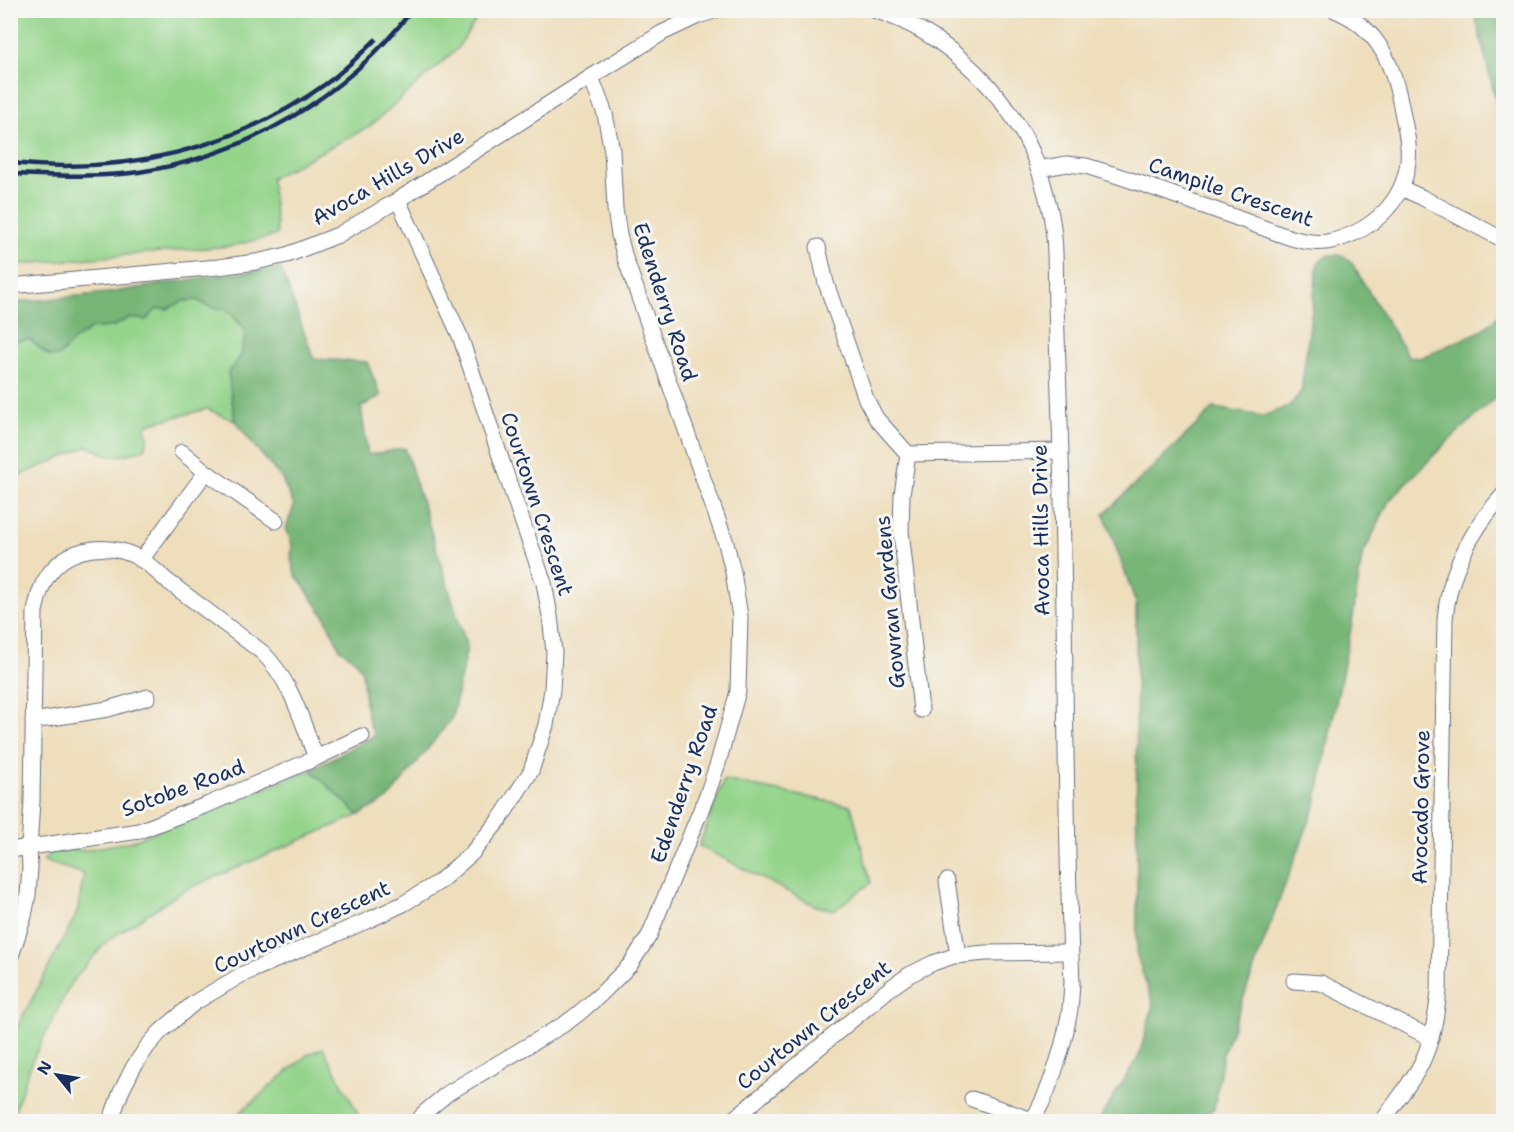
<svg xmlns="http://www.w3.org/2000/svg" width="1514" height="1132" font-family="'Shantell Sans',sans-serif">
<style>
.green{fill:#94d48b;stroke:#588274;stroke-width:1.5}
.forest{fill:#77b677;stroke:#49726a;stroke-width:1.5}
.lines{fill:none;stroke-linecap:round;stroke-linejoin:round}
.minor-casing{stroke:#656c7f;stroke-width:17}
.minor{stroke:#fff;stroke-width:15}
.rail{stroke:#1b2f5e;stroke-width:4.5}
.labels{text-anchor:middle;dominant-baseline:central;stroke-width:6;stroke-linejoin:round;paint-order:stroke}
.street-label{font-size:21px;fill:#1b2f5e;stroke:#f6f6f2}
</style>
<rect width="100%" height="100%" fill="#f6f6f2"/>
<filter id="ink" filterUnits="userSpaceOnUse"><feTurbulence type="fractalNoise" baseFrequency=".0167" numOctaves="2"/><feDisplacementMap in="SourceGraphic" scale="12" xChannelSelector="R" yChannelSelector="G"/><feConvolveMatrix kernelMatrix="1 2 1 2 8 2 1 2 1" color-interpolation-filters="sRGB"/></filter>
<filter id="wash" filterUnits="userSpaceOnUse"><feTurbulence type="fractalNoise" baseFrequency=".008" numOctaves="4" result="noise"/><feDisplacementMap in="SourceGraphic" scale="24" xChannelSelector="R" yChannelSelector="G"/><feGaussianBlur stdDeviation="1.35" result="paint"/><feColorMatrix in="noise" values="0 0 0 0 0 0 0 0 0 0 0 0 0 0 0 0 0 1.4 0 .05"/><feComposite in="paint" operator="in"/></filter>
<g filter="url(#wash)">
<rect width="100%" height="100%" fill="#eedebc"/>
<g class="green">
<polygon points="11,10 482,10 482,11 457,49 369,127 271,178 277,235 231,246 11,265"/>
<polygon points="197,300 208,306 229,311 246,331 241,356 228,372 235,421 207,409 148,424 145,429 148,437 145,449 125,455 109,456 88,446 12,479 11,482 11,342 29,339 49,356 59,356 74,340 92,328 112,327 129,318 146,320 157,309 167,309 183,301"/>
<polygon points="311,770 359,815 183,891 108,940 71,983 31,1063 11,1122 10,1041 77,913 84,874 43,861 50,853 63,850 86,850 132,841"/>
<polygon points="724,780 851,806 871,883 834,910 816,906 699,846"/>
<polygon points="323,1048 362,1121 230,1121 307,1055"/>
</g>
<g class="forest">
<polygon points="1474,11 1503,11 1503,131"/>
<polygon points="1328,255 1341,255 1351,262 1408,356 1420,358 1481,331 1503,312 1503,391 1444,445 1389,501 1362,557 1352,623 1316,804 1277,906 1223,1054 1214,1109 1198,1121 1151,1120 1149,1122 1098,1121 1139,1056 1153,1005 1137,956 1136,603 1104,514 1214,408 1263,416 1289,406 1301,392 1318,263"/>
<polygon points="281,269 314,359 367,362 381,396 361,407 368,455 405,448 467,647 452,718 388,799 359,815 311,770 375,735 370,726 365,704 362,672 356,661 340,649 325,617 295,574 291,559 292,545 286,528 294,506 282,479 252,443 235,421 228,372 241,356 246,330 229,311 208,306 197,300 183,301 167,309 157,309 146,320 129,318 112,327 92,328 74,340 59,356 49,356 29,339 11,342 10,303 107,293 220,275"/>
</g>
</g>
<g filter="url(#ink)">
<g class="lines">
<defs>
<g id="minor">
<path d="M874 10C947 32 1015 99 1039 170 1043 182 1046 194 1049 206 1057 237 1055 274 1056 306 1057 345 1059 383 1060 422 1066 609 1064 796 1072 983 1071 995 1071 1008 1068 1020 1063 1049 1048 1097 1031 1122"/>
<path d="M1038 169 1067 164 1086 166C1123 177 1161 190 1198 204 1218 211 1238 218 1258 226 1281 234 1307 247 1332 241 1372 231 1404 202 1408 161 1410 144 1405 127 1402 111 1394 67 1380 28 1335 10"/>
<polyline points="1401,188 1421,197 1500,238"/>
<polyline points="818,247 826,283 866,399 876,418 908,454 1061,451"/>
<polyline points="10,286 218,267 256,262 287,255 338,235 398,200 591,77 662,33 698,16 717,10"/>
<polyline points="182,452 206,472 276,521"/>
<polyline points="908,454 902,495 901,531 921,710"/>
<polyline points="141,560 206,472"/>
<polyline points="33,721 108,709 148,697"/>
<polyline points="10,850 139,831 209,804 316,758 362,736"/>
<polyline points="947,881 958,956"/>
<path d="M10 959 24 916 28 895 30 868 29 848 32 801 35 611C38 599 40 587 47 577 67 545 112 541 142 560 152 566 160 576 170 583 201 606 231 629 262 652 291 680 302 721 316 758"/>
<polyline points="1294,981 1321,983 1431,1038"/>
<polyline points="972,1099 1032,1120"/>
<polyline points="110,1122 121,1092 133,1068 147,1047 160,1032 194,1003 241,975 371,919 403,904 439,882 472,853 500,819 531,771 546,725 552,690 554,652 550,616 544,583 511,489 460,336 398,200"/>
<polyline points="418,1122 424,1113 448,1093 566,1023 578,1014 601,994 630,965 649,936 707,795 718,763 738,691 740,617 733,572 726,543 625,258 619,235 615,209 612,151 605,114 591,77"/>
<polyline points="730,1122 889,989 909,975 933,963 954,956 986,953 1070,952"/>
<path d="M1382 1122C1394 1104 1408 1087 1419 1068 1432 1044 1436 1018 1439 991L1445 619C1449 572 1472 529 1504 494"/>
</g>
</defs>
<use href="#minor" class="minor-casing"/>
<use href="#minor" class="minor"/>
<g class="rail">
<path d="M10 163C124 175 234 150 327 83 345 70 360 55 375 40"/>
<path d="M10 174C53 175 96 178 139 172 246 156 346 97 412 10"/>
</g>
</g>
</g>
<g class="labels">
<g class="street-label">
<text transform="translate(388 177) rotate(-30)">Avoca Hills Drive</text>
<text transform="translate(1231 192) rotate(19)">Campile Crescent</text>
<text transform="translate(665 302) rotate(72)">Edenderry Road</text>
<text transform="translate(537 504) rotate(72)">Courtown Crescent</text>
<text transform="translate(1041 530) rotate(-91)">Avoca Hills Drive</text>
<text transform="translate(890 602) rotate(-95)">Gowran Gardens</text>
<text transform="translate(684 784) rotate(-71)">Edenderry Road</text>
<text transform="translate(183 788) rotate(-20)">Sotobe Road</text>
<text transform="translate(1421 807) rotate(-89)">Avocado Grove</text>
<text transform="translate(302 927) rotate(-25)">Courtown Crescent</text>
<text transform="translate(814 1025) rotate(-39)">Courtown Crescent</text>
</g>
</g>
<rect width="1514" height="1132" fill="none" stroke="#f6f6f2" stroke-width="36"/>
<g transform="translate(57 1075) rotate(300)" stroke="#f6f6f2" stroke-width="4.5" paint-order="stroke">
<path d="M0-4.5L10 22L0 15L-10 22Z" fill="#1b2f5e"/>
<text y="-9" font-size="16" font-weight="bold" text-anchor="middle" fill="#1b2f5e">N</text>
</g>
</svg>
